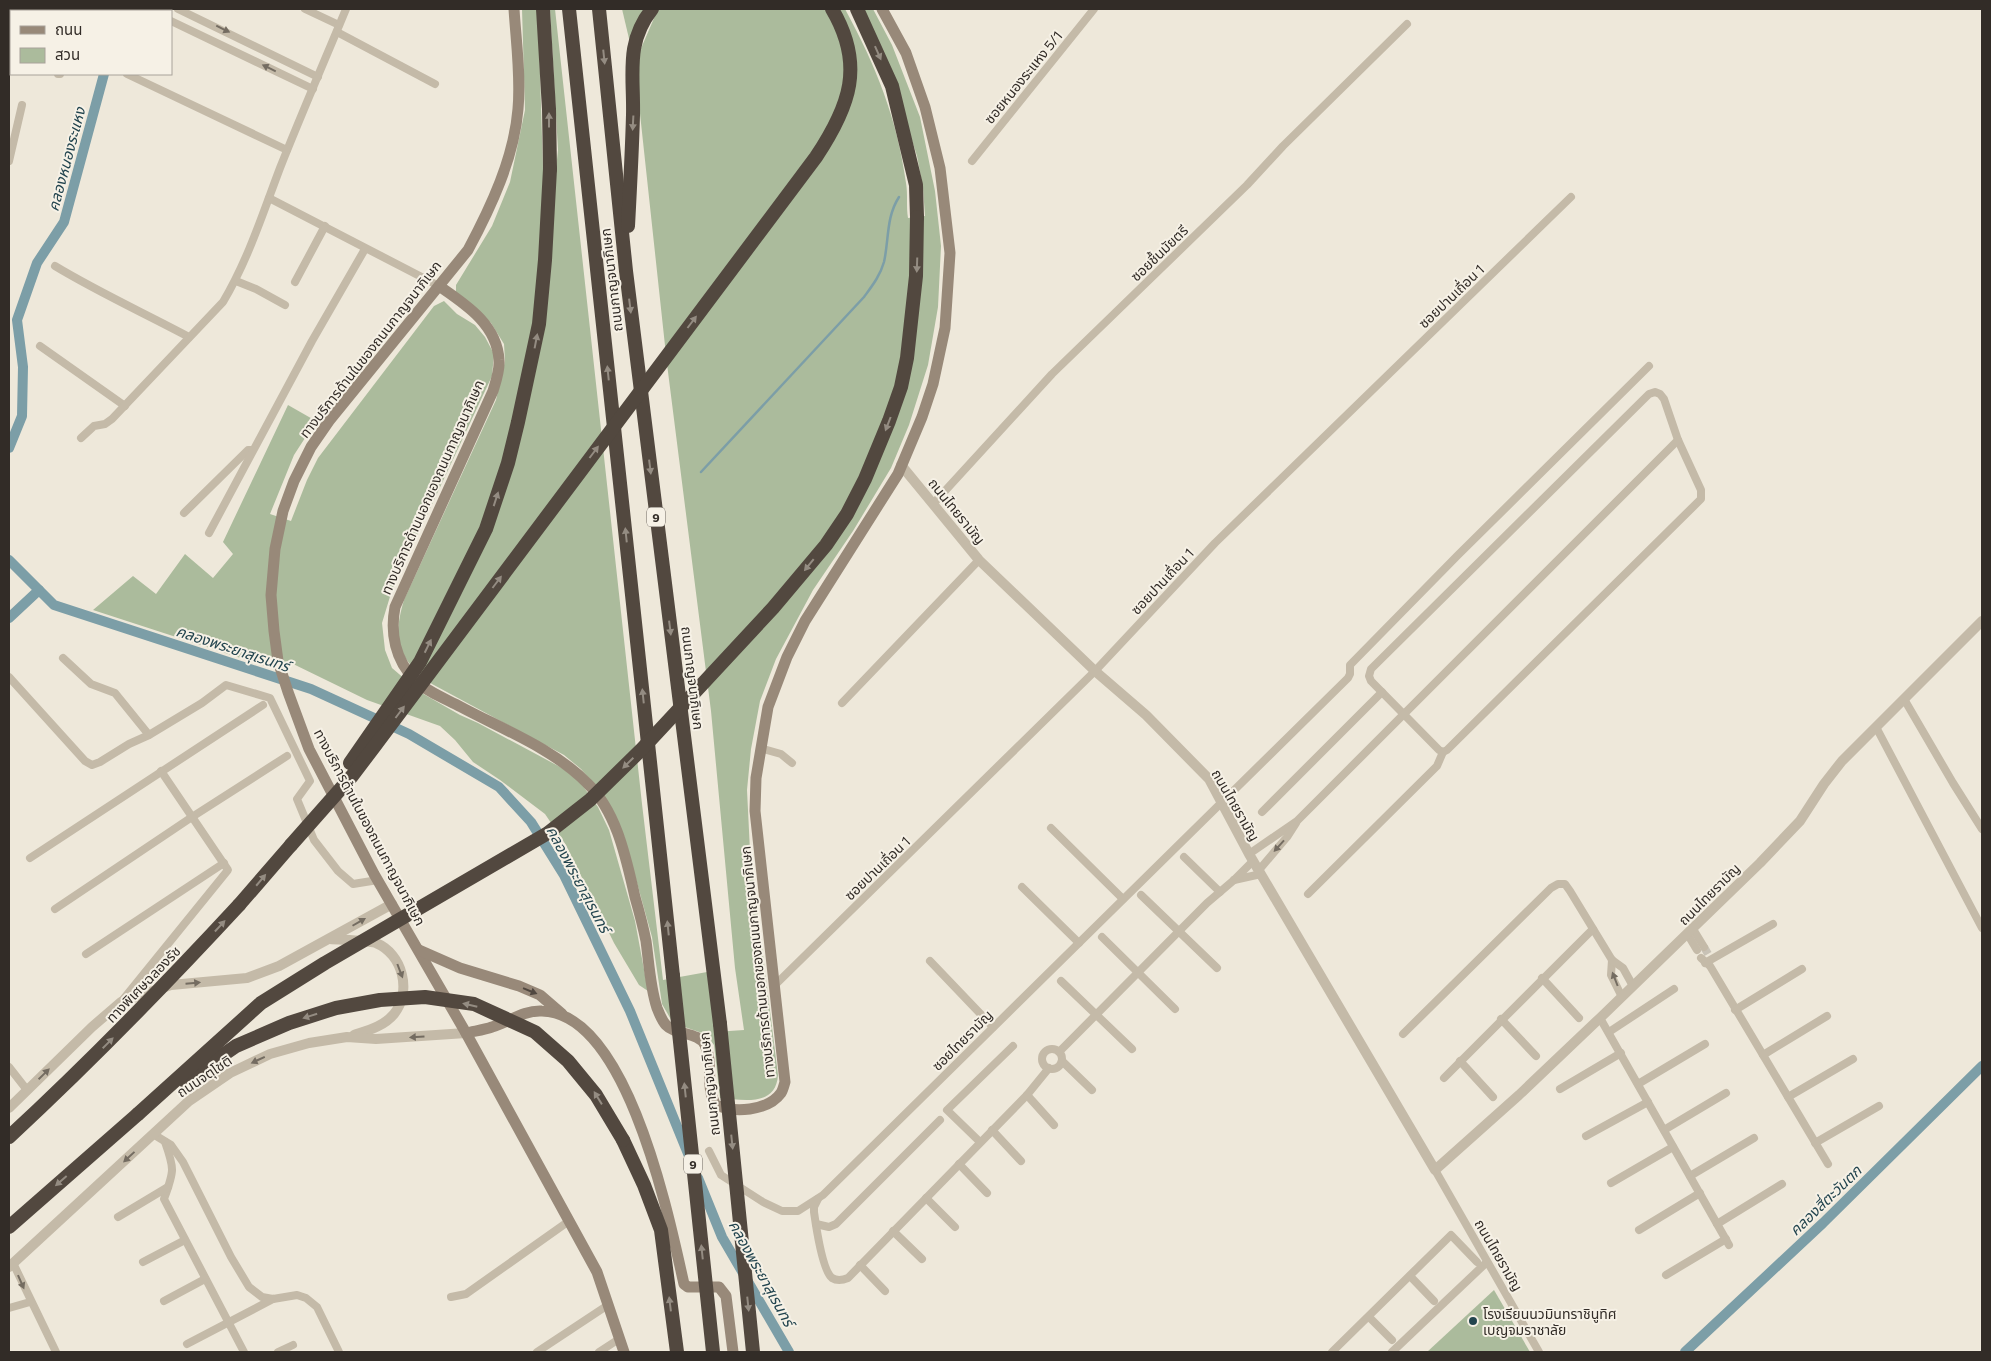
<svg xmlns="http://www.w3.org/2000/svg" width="1991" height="1361" font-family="Commissioner,'Noto Sans Thai',sans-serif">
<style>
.green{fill:#abbb9c}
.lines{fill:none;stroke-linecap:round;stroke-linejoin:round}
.stream{stroke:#7c9ea7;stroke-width:2.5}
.canal{stroke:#7c9ea7;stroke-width:10}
.minor-tunnel{stroke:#c8c2b6;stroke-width:8;stroke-dasharray:8 4;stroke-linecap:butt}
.minor{stroke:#c4baa8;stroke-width:8}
.tertiary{stroke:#c4baa8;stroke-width:10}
.secondary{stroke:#988979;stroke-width:11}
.motorway{stroke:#52483f;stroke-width:14}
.motorway-bridge{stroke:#52483f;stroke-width:14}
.oneway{fill:#746c61}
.oneway2{fill:#948c82}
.oneway3{fill:#514840}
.poi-dot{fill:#22444e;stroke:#f6f1e6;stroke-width:2}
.labels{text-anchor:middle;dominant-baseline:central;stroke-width:4;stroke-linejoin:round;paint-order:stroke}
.shield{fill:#f6f1e6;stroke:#6d6760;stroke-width:1}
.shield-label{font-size:12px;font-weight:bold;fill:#322c27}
.street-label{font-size:14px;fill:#322c27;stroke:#f6f1e6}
.poi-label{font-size:14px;fill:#322c27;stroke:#f6f1e6;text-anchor:start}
.water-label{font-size:15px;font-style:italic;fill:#22444e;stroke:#f6f1e6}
</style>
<rect width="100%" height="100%" fill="#eee8da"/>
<g class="green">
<path d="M522 9H538L543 169H556L558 150 550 9H555L642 804 663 980 707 972 715 1032 744 1030 735 968 711 711 667 364 637 86 639 53 658 9H845C876 66 897 118 906 183 908 194 906 207 908 218L925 216 923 188 917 156 885 56 862 9H873L892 45 920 117 935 191 941 246 938 307 928 365 909 425 891 468 853 531 813 590 776 659 760 701 751 749 747 790 750 851 778 1075C776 1107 743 1100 720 1098L714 1045 705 1034 673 1023 662 1004 652 937 624 836 596 786 581 769 564 755 432 684C398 659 392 640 404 600L496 400 505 361 504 344 491 323 456 292V285L492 226 510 182 525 110Z"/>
<polygon points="622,9 646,9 631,47"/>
<polygon points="444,301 457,314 475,325 485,337 494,354 492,376 392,590 382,623 385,650 392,668 420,692 460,715 478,723 562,768 580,782 598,807 609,830 635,921 648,991 639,985 614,943 566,845 545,814 500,780 473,762 455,740 440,726 367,700 287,661 284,672 93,610 133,576 156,594 185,554 213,578 233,554 223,542 288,405 316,421 294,455 270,514 291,521 307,480 318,458 434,306"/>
<polygon points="1494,1290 1530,1352 1427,1352"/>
</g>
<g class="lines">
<path class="stream" d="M701 472 864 297C872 286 880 276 884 262 889 240 886 217 899 197"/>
<g class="canal">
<polyline points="120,11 121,9"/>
<polyline points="9,448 22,416 23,367 17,320 37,263 64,222 104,74"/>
<polyline points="9,560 54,605 311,689 409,734 499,787 531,822 564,875 630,1011 689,1156"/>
<polyline points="9,618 39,590"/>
<polyline points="698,1178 722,1237 789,1352"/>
<polyline points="1685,1352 1823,1223 1982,1066"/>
</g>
<polyline class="minor-tunnel" points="1704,947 1708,954"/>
<g class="minor">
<polyline points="141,9 148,11"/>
<polyline points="178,9 318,77"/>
<polyline points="305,9 339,25"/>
<polyline points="26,11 26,9"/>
<polyline points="168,11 168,9"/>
<polyline points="171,21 313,89"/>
<polyline points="337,32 435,84"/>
<polyline points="58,74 60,74"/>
<polyline points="127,74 287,150"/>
<polyline points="9,161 22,105"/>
<polyline points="972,161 1094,9"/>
<polyline points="269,198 439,286"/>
<path d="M55 266C98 292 144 313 189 337"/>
<polyline points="236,281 256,289 285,305"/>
<polyline points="295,282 325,226"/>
<polyline points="40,346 125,406"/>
<polygon points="1655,392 1660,394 1664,399 1678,440 1701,490 1701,499 1447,750 1443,752 1439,750 1371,681 1369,676 1371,669 1649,394"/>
<path d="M81 438 94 426 105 424 112 419 223 302C248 260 263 213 280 168 301 115 324 62 346 9"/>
<polyline points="933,504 1052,374 1247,185 1283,146 1407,24"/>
<polyline points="184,513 248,450 252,450"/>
<polyline points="209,533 312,341 365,249"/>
<polyline points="63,658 91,684 115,693 149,735"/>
<polyline points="9,677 85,761 92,765 100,762 129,744 149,735 202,703 226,685 270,698 310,781 297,799 314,840 338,871 353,884 378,880"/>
<polyline points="1904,699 1953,783 1982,829"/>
<polyline points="842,703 979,560"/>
<polyline points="1876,727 1982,928"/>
<polyline points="760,748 781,754 792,763"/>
<polyline points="1262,812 1382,692"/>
<polyline points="1051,828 1123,899"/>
<polyline points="1249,854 1297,821 1678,440"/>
<polyline points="1184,857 1220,892"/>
<polyline points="30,858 263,705"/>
<polyline points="1259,870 1287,837 1296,823"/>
<polyline points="1234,880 1261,874"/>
<polyline points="1022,887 1079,943"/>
<polyline points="1308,894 1437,766 1443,752"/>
<polyline points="1141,895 1217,968"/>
<polyline points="55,909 192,817 287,756"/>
<polyline points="1693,929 1704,947"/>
<polyline points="1688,935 1697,950"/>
<polyline points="1102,937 1175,1009"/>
<polyline points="86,954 224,863"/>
<polyline points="1701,958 1710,966 1828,1164"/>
<polyline points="1612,960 1611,975 1622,997"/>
<polyline points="930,961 993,1027"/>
<polyline points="1705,963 1773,924"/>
<polyline points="1542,978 1579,1018"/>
<polyline points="1061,981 1132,1049"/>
<polyline points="775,985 1095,671 1215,543 1571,197"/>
<polyline points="121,1002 228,870 161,771"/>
<polyline points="1735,1010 1802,969"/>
<polyline points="1600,1018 1729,1245"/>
<polyline points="1501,1019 1536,1056"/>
<polyline points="1609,1032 1674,989"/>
<polyline points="1403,1034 1551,888 1558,884 1565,884 1570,891 1612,960 1623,968 1633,986"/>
<circle cx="1052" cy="1059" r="10"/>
<polyline points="1059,1052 1207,903 1234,880 1253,861"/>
<polyline points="1763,1055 1827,1016"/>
<polyline points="1062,1061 1092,1090"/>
<polyline points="1460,1061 1493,1097"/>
<polyline points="9,1067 27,1090"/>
<polyline points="1444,1078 1593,929"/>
<polyline points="1638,1084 1705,1044"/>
<polyline points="1560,1089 1621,1053"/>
<polyline points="1027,1095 1054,1125"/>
<polyline points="1788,1097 1853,1059"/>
<polyline points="992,1130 1021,1161"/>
<polyline points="1664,1130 1726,1093"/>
<polyline points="153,1134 171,1145 183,1162 231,1257 249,1287 262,1297 273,1299 297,1295 306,1298 317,1307 339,1352"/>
<polyline points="1586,1136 1648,1102"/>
<path d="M165 1142C175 1170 174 1171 164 1199L244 1352"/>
<polyline points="980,1142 947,1110 1013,1046"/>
<polyline points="1815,1143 1879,1106"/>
<polyline points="709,1151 721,1175 763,1202 782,1211 798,1211 823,1195 1348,678 1350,674 1350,665 1458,555 1649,366"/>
<polyline points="959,1164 987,1193"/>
<polyline points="1435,1170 1539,1352"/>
<polyline points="1690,1176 1754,1138"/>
<polyline points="1611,1183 1673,1147"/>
<polyline points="926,1198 955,1227"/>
<path d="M818 1199 814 1207V1212C816 1226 822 1270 832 1278 837 1281 843 1280 848 1278L1027 1095 1049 1068"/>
<polyline points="118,1217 168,1187"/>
<polyline points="816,1224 829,1227 836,1224 940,1120"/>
<polyline points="1717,1224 1782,1184"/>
<polyline points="1639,1230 1700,1193"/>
<polyline points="893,1231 922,1259"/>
<polyline points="143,1262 185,1240"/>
<polyline points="13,1263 56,1352"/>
<polyline points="860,1265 885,1291"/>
<polyline points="1666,1275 1726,1239"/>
<polyline points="1410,1276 1434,1301"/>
<polyline points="451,1297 466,1294 569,1221"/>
<polyline points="164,1301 205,1279"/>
<polyline points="9,1308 30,1302"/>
<polyline points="1369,1317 1392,1340"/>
<polyline points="187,1344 273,1299"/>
<polyline points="278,1352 293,1345"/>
<polyline points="537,1352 608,1305"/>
<polyline points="599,1352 619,1339"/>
<polyline points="1332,1352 1451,1235 1477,1262"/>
<polyline points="1392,1352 1487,1262"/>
</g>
<g class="tertiary">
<polyline points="901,465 979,560 1095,671 1146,715 1209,779 1249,854 1435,1170 1519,1095 1600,1018 1760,863 1800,821 1824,784 1842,761 1982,621"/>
<path d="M330 939C341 940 366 940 376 943 403 954 412 992 394 1014 384 1026 369 1030 354 1035"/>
<polyline points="9,1108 92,1027 121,1002 171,985 247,978 279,966 392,904"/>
<polyline points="9,1267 189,1101 230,1073 270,1054 309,1043 347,1037 376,1039 466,1033"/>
</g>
<g class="secondary">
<path d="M514 9C516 41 521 76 518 109 514 158 491 207 468 250L329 421 311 447 294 481 283 511 275 549 271 595 274 631 278 661 288 692 309 749 374 874 466 1033 597 1272 624 1352"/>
<path d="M439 286C465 304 497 324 499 360 500 370 496 381 493 391L395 607C390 633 395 660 415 680 427 692 446 699 461 707 502 729 554 749 587 783 617 812 626 858 635 897 639 911 643 926 646 941 649 963 650 987 657 1008 659 1013 662 1021 666 1025 675 1035 699 1032 705 1045 714 1063 705 1086 715 1104 733 1114 768 1111 781 1093 783 1090 784 1085 785 1082L755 811 756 778 768 707 787 657 805 621 898 474 922 417 933 384 945 328 950 253 940 168 925 107 906 53 882 9"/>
<polyline points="419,950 460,968 519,986 540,995 562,1014"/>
<path d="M466 1033C474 1031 484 1030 492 1027 509 1022 523 1010 542 1011 628 1013 669 1218 684 1284L688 1287H719L726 1296 733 1352"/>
</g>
<g class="motorway">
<polyline points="543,9 549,109 550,169"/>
<polyline points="569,9 673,976"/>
<polyline points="599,9 626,271 720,1024"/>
<polyline points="857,9 892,86 916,185 917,217"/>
<path d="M628 226C630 189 632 152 633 115 634 75 625 43 652 9"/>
<polyline points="239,905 291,845"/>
<polyline points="623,1140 644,1185 661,1230 677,1352"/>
<polyline points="9,1227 138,1114"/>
</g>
<g class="motorway-bridge">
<polyline points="350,763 420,662 486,529 508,463 518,422 539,324 545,260 550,169"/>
<path d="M291 845 352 776 374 747 816 157C850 106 865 65 832 9"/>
<polyline points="673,976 713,1352"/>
<polyline points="720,1024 753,1352"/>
<polyline points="185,1081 236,1046 289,1023 336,1008 380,1000 425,997 474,1004 535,1032 568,1061 596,1095 623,1140"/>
<polyline points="138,1114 261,1003 325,963 548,833 590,800 642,749 773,608 826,545 847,514 865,479 889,421 901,387 907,358 916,276 917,217"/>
<path d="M9 1137C89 1063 165 985 239 905"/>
</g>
</g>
<defs><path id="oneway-solid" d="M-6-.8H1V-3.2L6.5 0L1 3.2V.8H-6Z" transform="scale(1.25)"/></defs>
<g class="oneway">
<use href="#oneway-solid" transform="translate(223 29) rotate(26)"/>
<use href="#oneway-solid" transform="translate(269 68) rotate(-154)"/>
<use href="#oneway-solid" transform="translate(1279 846) rotate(132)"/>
<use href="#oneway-solid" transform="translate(359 922) rotate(-30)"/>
<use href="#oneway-solid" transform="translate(400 971) rotate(69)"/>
<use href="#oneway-solid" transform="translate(1615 979) rotate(-111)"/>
<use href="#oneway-solid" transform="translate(193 983) rotate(-5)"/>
<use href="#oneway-solid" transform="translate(417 1037) rotate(177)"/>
<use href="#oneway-solid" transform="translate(258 1060) rotate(155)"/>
<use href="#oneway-solid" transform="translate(44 1074) rotate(-44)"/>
<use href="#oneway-solid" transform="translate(129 1157) rotate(137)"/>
<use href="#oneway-solid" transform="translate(21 1282) rotate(66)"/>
</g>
<g class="oneway2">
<use href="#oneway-solid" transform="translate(878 53) rotate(66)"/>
<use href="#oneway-solid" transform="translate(604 57) rotate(84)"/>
<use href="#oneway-solid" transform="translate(549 120) rotate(-90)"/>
<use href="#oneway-solid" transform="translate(633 123) rotate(93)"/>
<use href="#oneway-solid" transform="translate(917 265) rotate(92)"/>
<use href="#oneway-solid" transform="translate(630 306) rotate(83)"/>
<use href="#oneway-solid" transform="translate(692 322) rotate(-53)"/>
<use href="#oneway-solid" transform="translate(536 341) rotate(-79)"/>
<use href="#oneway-solid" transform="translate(608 373) rotate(-96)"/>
<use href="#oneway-solid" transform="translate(888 424) rotate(111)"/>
<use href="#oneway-solid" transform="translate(594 452) rotate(-53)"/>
<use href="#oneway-solid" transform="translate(650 467) rotate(83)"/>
<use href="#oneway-solid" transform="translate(496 499) rotate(-72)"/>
<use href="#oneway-solid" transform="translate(626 535) rotate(-96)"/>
<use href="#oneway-solid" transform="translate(809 565) rotate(129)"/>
<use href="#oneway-solid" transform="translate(497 582) rotate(-53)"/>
<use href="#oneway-solid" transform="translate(670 628) rotate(83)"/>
<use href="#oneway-solid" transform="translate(428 646) rotate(-64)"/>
<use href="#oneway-solid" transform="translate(643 696) rotate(-96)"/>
<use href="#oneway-solid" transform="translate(400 712) rotate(-53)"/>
<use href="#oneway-solid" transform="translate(628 763) rotate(136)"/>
<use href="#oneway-solid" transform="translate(261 880) rotate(-50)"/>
<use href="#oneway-solid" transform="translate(220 926) rotate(-47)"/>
<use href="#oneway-solid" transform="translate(668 928) rotate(-96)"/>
<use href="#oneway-solid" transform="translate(470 1005) rotate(-167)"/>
<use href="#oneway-solid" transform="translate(310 1016) rotate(163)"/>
<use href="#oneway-solid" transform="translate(108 1043) rotate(-45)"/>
<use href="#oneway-solid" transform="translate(685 1090) rotate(-96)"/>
<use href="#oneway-solid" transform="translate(598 1098) rotate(-122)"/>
<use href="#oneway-solid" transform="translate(732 1142) rotate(84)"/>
<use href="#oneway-solid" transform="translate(61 1181) rotate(139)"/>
<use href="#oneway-solid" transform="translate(702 1252) rotate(-96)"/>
<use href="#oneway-solid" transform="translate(670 1304) rotate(-97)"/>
<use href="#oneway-solid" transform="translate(748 1304) rotate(84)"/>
</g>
<use class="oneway3" href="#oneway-solid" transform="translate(530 991) rotate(22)"/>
<circle class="poi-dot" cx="1473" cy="1321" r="5"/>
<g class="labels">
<g class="shield">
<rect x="647" y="507.5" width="18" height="19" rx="4"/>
<rect x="684" y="1154.5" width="18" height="19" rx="4"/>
</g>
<g class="shield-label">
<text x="656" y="517">9</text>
<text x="693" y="1164">9</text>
</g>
<g class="street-label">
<text transform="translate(1023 77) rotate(-51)">ซอยหนองระแหง 5/1</text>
<text transform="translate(1159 253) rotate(-44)">ซอยชื้นมัยตรี</text>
<text transform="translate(611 280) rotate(-97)">ถนนกาญจนาภิเษก</text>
<text transform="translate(1451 296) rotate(-44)">ซอยปานเถื่อน 1</text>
<text transform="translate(370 349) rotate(-52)">ทางบริการด้านในของถนนกาญจนาภิเษก</text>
<text transform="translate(432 487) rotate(-66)">ทางบริการด้านนอกของถนนกาญจนาภิเษก</text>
<text transform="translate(957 511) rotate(51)">ถนนไทยรามัญ</text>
<text transform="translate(1162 581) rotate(-47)">ซอยปานเถื่อน 1</text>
<text transform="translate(693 678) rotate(83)">ถนนกาญจนาภิเษก</text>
<text transform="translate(1236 805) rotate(60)">ถนนไทยรามัญ</text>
<text transform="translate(370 827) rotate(62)">ทางบริการด้านในของถนนกาญจนาภิเษก</text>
<text transform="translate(877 868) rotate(-44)">ซอยปานเถื่อน 1</text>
<text transform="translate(1709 894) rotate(-45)">ถนนไทยรามัญ</text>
<text transform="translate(757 962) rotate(-96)">ทางบริการด้านนอกของถนนกาญจนาภิเษก</text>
<text transform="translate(143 984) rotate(-46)">ทางพิเศษฉลองรัช</text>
<text transform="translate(962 1040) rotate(-45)">ซอยไทยรามัญ</text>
<text transform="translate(204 1076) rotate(-34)">ถนนจตุโชติ</text>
<text transform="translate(709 1084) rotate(-96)">ถนนกาญจนาภิเษก</text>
<text transform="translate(1499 1255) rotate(60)">ถนนไทยรามัญ</text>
</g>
<g class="poi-label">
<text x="1483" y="1313">โรงเรียนนวมินทราชินูทิศ<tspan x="1483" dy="16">เบญจมราชาลัย</tspan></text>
</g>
<g class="water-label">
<text transform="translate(66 159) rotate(-75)">คลองหนองระแหง</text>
<text transform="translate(233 648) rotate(18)">คลองพระยาสุเรนทร์</text>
<text transform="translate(579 879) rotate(62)">คลองพระยาสุเรนทร์</text>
<text transform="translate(1825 1200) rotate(-44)">คลองสี่ตะวันตก</text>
<text transform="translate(762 1273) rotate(61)">คลองพระยาสุเรนทร์</text>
</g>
</g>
<rect width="1991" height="1361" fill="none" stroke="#322c27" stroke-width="20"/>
<rect x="10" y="10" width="162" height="65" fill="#f6f1e6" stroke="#a8a29a"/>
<rect x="20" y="26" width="25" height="8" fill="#988979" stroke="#a8a29a"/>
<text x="55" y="35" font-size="15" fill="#322c27">ถนน</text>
<rect x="20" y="48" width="25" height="15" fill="#abbb9c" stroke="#a8a29a"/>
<text x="55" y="60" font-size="15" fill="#322c27">สวน</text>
</svg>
